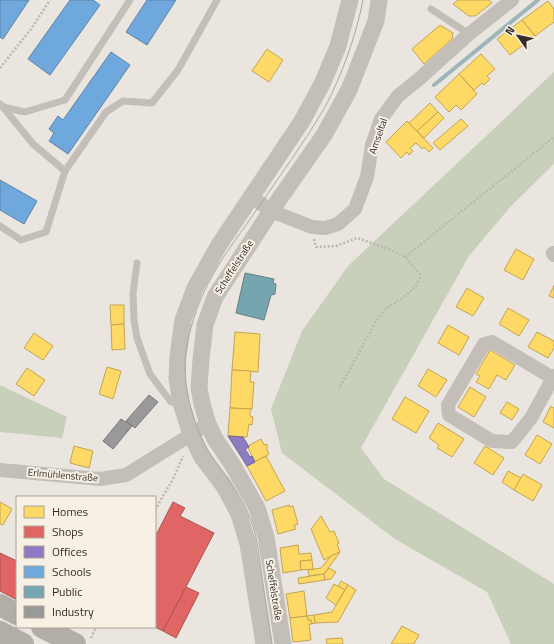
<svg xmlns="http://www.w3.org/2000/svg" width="554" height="644" font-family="'Titillium Web',sans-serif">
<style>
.green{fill:#c8cfba}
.homes{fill:#ffd966;stroke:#c2a553}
.shops{fill:#e06666;stroke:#ac5553}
.offices{fill:#8e7cc3;stroke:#736494}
.schools{fill:#6fa8dc;stroke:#5d83a6}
.public{fill:#76a5af;stroke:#628186}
.industry{fill:#999;stroke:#7a7877}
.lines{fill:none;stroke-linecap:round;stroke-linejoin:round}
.stream{stroke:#9cb6ba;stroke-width:4}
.path{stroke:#bcb7b0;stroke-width:2.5;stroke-dasharray:2 2;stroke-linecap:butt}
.service{stroke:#c3beb8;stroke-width:7}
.minor{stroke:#c3beb8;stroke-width:14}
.tertiary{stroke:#c3beb8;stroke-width:17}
.primary{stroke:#b2ada7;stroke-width:22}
.tram{stroke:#aba7a2;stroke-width:1}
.labels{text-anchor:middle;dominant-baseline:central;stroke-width:4;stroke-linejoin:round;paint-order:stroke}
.street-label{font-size:10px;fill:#332c27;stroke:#f7f1e5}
</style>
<rect width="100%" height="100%" fill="#eae6df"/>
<g class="green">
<polygon points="554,72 554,164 512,205 469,256 361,448 384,479 554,584 554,644 511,644 487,592 395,539 282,453 271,409 302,331 348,266"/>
<polygon points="0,385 67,417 62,438 0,432"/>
</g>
<g class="homes">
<polygon points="458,0 489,0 492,3 475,16 469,16 453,4"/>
<polygon points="548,1 554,9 554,22 535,36 522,20"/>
<polygon points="522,20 535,36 510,55 497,39"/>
<polygon points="440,25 453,33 452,39 424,64 412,49"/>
<polygon points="267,49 283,60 269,82 252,71"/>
<polygon points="481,54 495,69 487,76 490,79 484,85 482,83 474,90 459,74"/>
<polygon points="459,74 477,94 461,110 456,105 449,112 435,97"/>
<polygon points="430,103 438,112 417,131 409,123"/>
<polygon points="438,112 444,118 424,138 417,131"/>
<polygon points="461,119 468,126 440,150 433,143"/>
<polygon points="407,121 433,148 429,152 424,147 422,149 416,143 410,148 413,151 409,155 407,152 401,158 386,142"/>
<polygon points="516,249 534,259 523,280 504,270"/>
<polygon points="554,285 554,298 549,296"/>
<polygon points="467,288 484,298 473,316 456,307"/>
<polygon points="110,305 124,305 124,324 111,325"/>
<polygon points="508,308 529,320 519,336 499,324"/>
<polygon points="124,324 125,349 112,350 111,325"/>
<polygon points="448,325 469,337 459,355 438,343"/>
<polygon points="235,332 260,334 258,372 232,370"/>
<polygon points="537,332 554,341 554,348 548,358 528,347"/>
<polygon points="34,333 53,346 43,360 24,348"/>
<polygon points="490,350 515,365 506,380 497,375 489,389 476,382 480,376 476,374"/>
<polygon points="107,367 121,371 113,399 99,394"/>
<polygon points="27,368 45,380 34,396 16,384"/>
<polygon points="428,369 447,380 436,397 418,386"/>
<polygon points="232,370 251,371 250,382 254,382 252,409 230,408"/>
<polygon points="470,387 486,397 474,417 458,407"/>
<polygon points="405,397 429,411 416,433 392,419"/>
<polygon points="507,402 519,409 512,420 500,413"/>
<polygon points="551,406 554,408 554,428 543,422"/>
<polygon points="230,408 252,409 250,411 250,416 253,417 252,425 249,424 247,437 228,436"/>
<polygon points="438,423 464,439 452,457 437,448 439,445 429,438"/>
<polygon points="537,435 552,444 540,464 525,455"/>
<polygon points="261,439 264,445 267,444 267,450 269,454 255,462 248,448 249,447 248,446"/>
<polygon points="74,446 93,451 89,468 70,463"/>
<polygon points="485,446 504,458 493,475 474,463"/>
<polygon points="266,456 285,491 266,501 247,466"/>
<polygon points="508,471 521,478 514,490 502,482"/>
<polygon points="523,474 542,485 533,501 514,490"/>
<polygon points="0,502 12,509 3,525 0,524"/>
<polygon points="289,505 290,507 293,506 298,524 294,525 296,529 278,534 272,510"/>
<polygon points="321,516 330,532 334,531 339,543 337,544 340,552 324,560 311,529"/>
<polygon points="298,545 299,554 311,553 312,560 300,561 301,570 283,573 280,548"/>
<polygon points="340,552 324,574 309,576 308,570 321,568 331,556"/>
<polygon points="312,560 313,569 301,570 300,561"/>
<polygon points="329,568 336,572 331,579 325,580 324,574"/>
<polygon points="324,574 325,580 299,584 298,578"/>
<polygon points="341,581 348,585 345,590 338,587"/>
<polygon points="334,584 345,590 336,605 326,598"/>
<polygon points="348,585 356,590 338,622 315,623 314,615 332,612"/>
<polygon points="304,591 307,616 290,618 286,594"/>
<polygon points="314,615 315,623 312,624 311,620 308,620 307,616"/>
<polygon points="307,616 308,620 311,620 312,624 309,624 311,640 293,642 290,618"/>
<polygon points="402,626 419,635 414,644 391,644"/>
<polygon points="342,638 343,644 327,644 326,639"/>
</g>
<g class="shops">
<polygon points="173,502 185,508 180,516 214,533 163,631 155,627 155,537"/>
<polygon points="0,553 17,561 17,600 0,591"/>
<polygon points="186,587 199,593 176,638 163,631"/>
</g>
<polygon class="offices" points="228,436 243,437 249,447 245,449 250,457 252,456 255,462 247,466"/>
<g class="schools">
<polygon points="0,0 29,0 3,39 0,37"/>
<polygon points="70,0 93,0 100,5 50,75 28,59"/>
<polygon points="147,0 176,0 147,45 126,32"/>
<polygon points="111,52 130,65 68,154 49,141 54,133 49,129 58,116 63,120"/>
<polygon points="0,180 37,201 24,224 0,210"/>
</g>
<polygon class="public" points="245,273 274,279 273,283 276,284 275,294 271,295 264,320 236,313"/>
<g class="industry">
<polygon points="149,395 158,402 135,428 126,421"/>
<polygon points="121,419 132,426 113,449 103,441"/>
</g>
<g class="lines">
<polyline class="stream" points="434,85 538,0"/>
<g class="path">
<polyline points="0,68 31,29 50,0"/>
<path d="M314 239 316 247 336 246 357 238 389 249 405 257 420 274C419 291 399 299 386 309 383 311 381 315 378 318L339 389"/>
<polyline points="405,257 554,137"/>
<polyline points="155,510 174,477 183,456"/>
<polyline points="91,638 96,627"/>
</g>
<g class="service">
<polyline points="431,9 469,34"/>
<polyline points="0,104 3,107 33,144 65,171 46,232 21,240 0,226"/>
<polyline points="3,107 25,112 65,100 130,0"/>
<polyline points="65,171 106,112 123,101 152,103 178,70 217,0"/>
<polyline points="137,263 133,293 134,320 137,338 150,374 171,402 180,403"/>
</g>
<g class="minor">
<polyline points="252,197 271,211 312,227 325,228 338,224 355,209 367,177 372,145 381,119 398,96 419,79 469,34 512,0"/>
<polyline points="553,253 554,255"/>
<polyline points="553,378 492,342 484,344 448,405 449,415 492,441 512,442 531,418 554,376"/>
<polyline points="0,470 100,479 126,475 208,424"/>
</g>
<g class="tertiary">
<polyline points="264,644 248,544 239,514 224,486 202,457 191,435 181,403 177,379 178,356 183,320 195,288 219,245 302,121 323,82 338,46 350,0"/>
<polyline points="283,644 266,537 257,508 232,464 215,439 208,424 202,404 199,388 201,359 205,325 215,297 271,211 324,135 349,90 376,21 379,0"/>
</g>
<g class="primary">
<polyline points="0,605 17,614"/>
<polyline points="42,627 75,644"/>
<polyline points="0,632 23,644"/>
</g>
<path class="tram" d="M272 644C269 622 265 599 262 577 259 555 257 531 247 511 241 498 232 484 223 472 218 465 213 459 209 452 193 424 184 391 185 359 186 349 188 338 191 328 204 277 233 245 262 202 283 171 306 140 325 107 342 75 356 36 363 0"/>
</g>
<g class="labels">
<g class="street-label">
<text transform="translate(378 136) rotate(-71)">Amseltal</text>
<text transform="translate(234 267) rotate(-57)">Scheffelstraße</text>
<text transform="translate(63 475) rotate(5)">Erlmühlenstraße</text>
<text transform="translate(274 590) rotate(81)">Scheffelstraße</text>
</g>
</g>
<rect x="16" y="496" width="140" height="132" fill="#f7f1e5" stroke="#a9a299"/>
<rect x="24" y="506" width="20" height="12" fill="#ffd966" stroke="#a9a299"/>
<text x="52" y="516" font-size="12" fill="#332c27">Homes</text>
<rect x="24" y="526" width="20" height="12" fill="#e06666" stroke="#a9a299"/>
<text x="52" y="536" font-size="12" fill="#332c27">Shops</text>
<rect x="24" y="546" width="20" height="12" fill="#8e7cc3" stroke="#a9a299"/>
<text x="52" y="556" font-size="12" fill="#332c27">Offices</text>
<rect x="24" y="566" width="20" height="12" fill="#6fa8dc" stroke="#a9a299"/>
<text x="52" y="576" font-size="12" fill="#332c27">Schools</text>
<rect x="24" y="586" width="20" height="12" fill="#76a5af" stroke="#a9a299"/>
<text x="52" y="596" font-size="12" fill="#332c27">Public</text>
<rect x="24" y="606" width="20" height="12" fill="#999999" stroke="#a9a299"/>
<text x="52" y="616" font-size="12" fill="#332c27">Industry</text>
<g transform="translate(518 36) rotate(303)" stroke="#f7f1e5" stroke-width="3" paint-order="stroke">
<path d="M0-3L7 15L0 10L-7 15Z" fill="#332c27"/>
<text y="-6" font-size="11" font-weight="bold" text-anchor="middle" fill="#332c27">N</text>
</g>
</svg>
